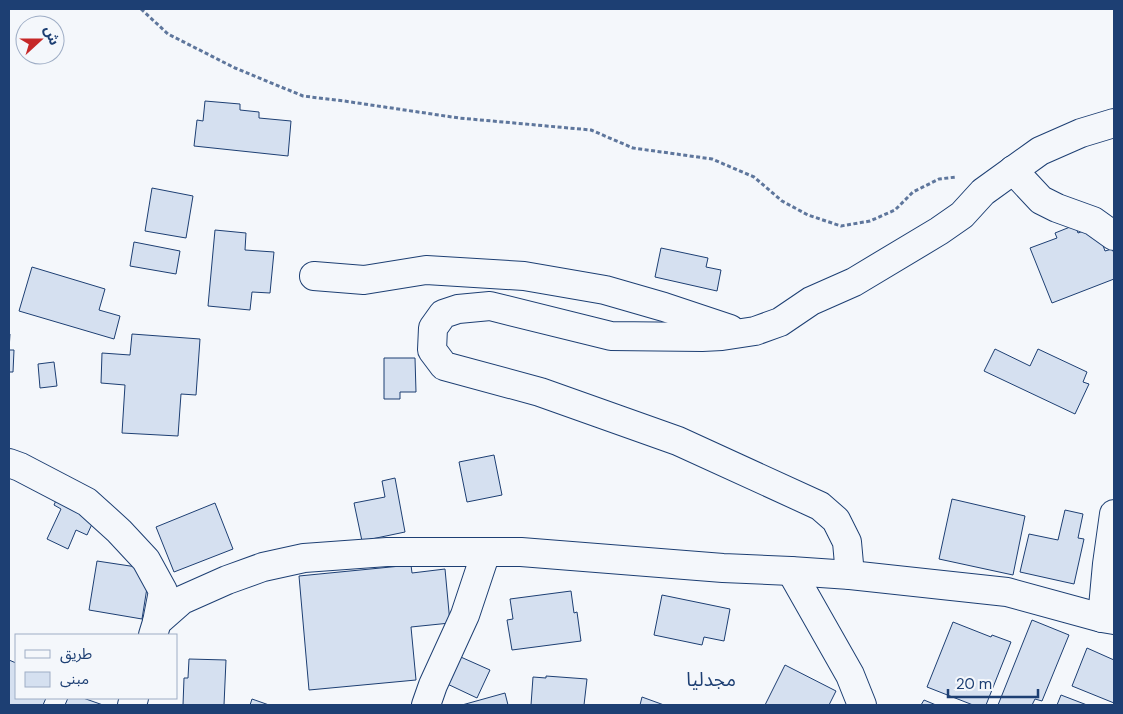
<svg xmlns="http://www.w3.org/2000/svg" width="1123" height="714" font-family="'DM Sans','Noto Sans Arabic',sans-serif">
<style>
.building{fill:#d5e0f0;stroke:#1d3f73}
.lines{fill:none;stroke-linecap:round;stroke-linejoin:round}
.minor-casing{stroke:#1d3f73;stroke-width:30}
.path{stroke:#5e769c;stroke-width:3;stroke-dasharray:4 2.5;stroke-linecap:butt}
.minor{stroke:#f4f7fb;stroke-width:28}
.labels{text-anchor:middle;dominant-baseline:central;stroke-width:4;stroke-linejoin:round;paint-order:stroke}
.quarter-label{font-size:19px;fill:#1d3f73;stroke:#f4f7fb}
</style>
<rect width="100%" height="100%" fill="#f4f7fb"/>
<g class="building">
<polygon points="205,101 240,104 240,110 259,112 259,118 291,121 288,156 194,146 197,120 203,121"/>
<polygon points="152,188 193,196 186,238 145,231"/>
<polygon points="1075,225 1078,233 1096,226 1105,251 1112,249 1114,253 1114,279 1052,303 1030,248 1057,238 1055,233"/>
<polygon points="215,230 246,233 245,250 274,252 270,293 252,292 250,310 208,306"/>
<polygon points="134,242 180,251 176,274 130,266"/>
<polygon points="661,248 708,258 706,267 721,270 717,291 655,277"/>
<polygon points="32,267 105,289 99,310 120,316 114,339 19,311"/>
<polygon points="9,334 10,334 9,350 14,350 13,372 9,372"/>
<polygon points="132,334 200,339 196,395 181,394 178,436 122,433 125,385 101,383 102,353 130,355"/>
<polygon points="995,349 1030,366 1038,349 1087,372 1083,382 1089,384 1075,414 984,371"/>
<polygon points="384,358 415,358 416,392 400,392 400,399 384,399"/>
<polygon points="54,362 57,386 40,388 38,364"/>
<polygon points="494,455 502,495 467,502 459,462"/>
<polygon points="395,478 405,532 362,541 354,503 385,497 382,481"/>
<polygon points="58,496 97,513 87,535 76,530 68,549 47,539 61,509 54,505"/>
<polygon points="952,499 1025,516 1013,575 939,559"/>
<polygon points="215,503 233,549 174,572 156,527"/>
<polygon points="1065,510 1083,514 1078,538 1084,539 1074,584 1020,572 1029,534 1058,540"/>
<polygon points="97,561 150,569 142,619 89,610"/>
<polygon points="411,565 412,573 445,569 450,623 411,627 416,680 309,690 299,576"/>
<polygon points="571,591 574,613 577,612 581,641 512,650 507,620 513,619 510,599"/>
<polygon points="662,595 730,609 724,641 704,637 702,645 654,635"/>
<polygon points="1032,620 1069,635 1042,701 1035,699 1032,705 998,705"/>
<polygon points="953,622 991,637 992,635 1011,642 986,705 973,705 927,687"/>
<polygon points="1087,648 1114,660 1114,703 1072,686"/>
<polygon points="454,654 490,670 477,698 441,681"/>
<polygon points="189,659 226,660 224,705 183,705 184,678 188,678"/>
<polygon points="9,660 16,663 16,698 46,698 43,705 9,705"/>
<polygon points="785,665 836,691 829,705 765,705"/>
<polygon points="546,676 587,679 584,705 531,705 533,677 546,678"/>
<polygon points="505,693 508,705 462,705"/>
<polygon points="1061,695 1087,705 1057,705"/>
<polygon points="642,697 664,705 640,705"/>
<polygon points="68,698 83,698 103,705 65,705"/>
<polygon points="252,699 269,705 250,705"/>
<polygon points="924,700 936,705 921,705"/>
</g>
<g class="lines">
<defs>
<g id="minor">
<polyline points="1013,170 1041,200 1057,208 1093,221 1114,236"/>
<polyline points="314,276 364,280 426,270 524,276 605,290 664,307 730,329"/>
<polyline points="9,463 20,467 87,502 119,531 146,560 163,591 157,622"/>
<polyline points="791,571 850,675 862,705"/>
<polyline points="850,575 847,542 836,520 820,506 678,441 540,392 444,366 432,350 433,328 443,314 458,309 490,306 611,336 702,337 722,336 755,331 780,322 811,301 854,282 939,231 962,215 983,192 1040,151 1081,133 1114,123"/>
<polyline points="1102,618 1107,564 1114,514"/>
<polyline points="153,635 157,622 182,600 227,580 263,567 304,558 387,552 521,552 723,568 791,571 850,575 1007,592 1102,618 1114,620"/>
<polyline points="132,705 134,698"/>
<polyline points="426,705 433,685 465,615 486,552"/>
</g>
</defs>
<use href="#minor" class="minor-casing"/>
<polyline class="path" points="141,9 168,34 235,68 303,96 344,101 459,118 591,130 633,148 712,159 754,177 782,201 808,215 841,226 870,221 895,210 913,192 939,179 956,177"/>
<use href="#minor" class="minor"/>
</g>
<g class="labels">
<g class="quarter-label">
<text x="711" y="679">مجدليا</text>
</g>
</g>
<rect width="1123" height="714" fill="none" stroke="#1d3f73" stroke-width="20"/>
<rect x="15" y="634" width="162" height="65" fill="#f4f7fb" stroke="#9eadc5"/>
<rect x="25" y="650" width="25" height="8" fill="#f4f7fb" stroke="#9eadc5"/>
<text x="60" y="659" font-size="15" fill="#1d3f73">طريق</text>
<rect x="25" y="672" width="25" height="15" fill="#d5e0f0" stroke="#9eadc5"/>
<text x="60" y="684" font-size="15" fill="#1d3f73">مبنى</text>
<g transform="translate(40 40) rotate(69)"><circle r="24" fill="#f4f7fb" stroke="#9eadc5"/>
<path d="M0-4L9 19L0 12L-9 19Z" fill="#c62828"/>
<text y="-8" font-size="14" font-weight="bold" text-anchor="middle" fill="#1d3f73">ش</text>
</g>
<path d="M948 689v8h90v-8" fill="none" stroke="#1d3f73" stroke-width="2.5"/>
<text x="956" y="689" font-size="15" fill="#1d3f73" stroke="#f4f7fb" stroke-width="4" paint-order="stroke">20 m</text>
</svg>
